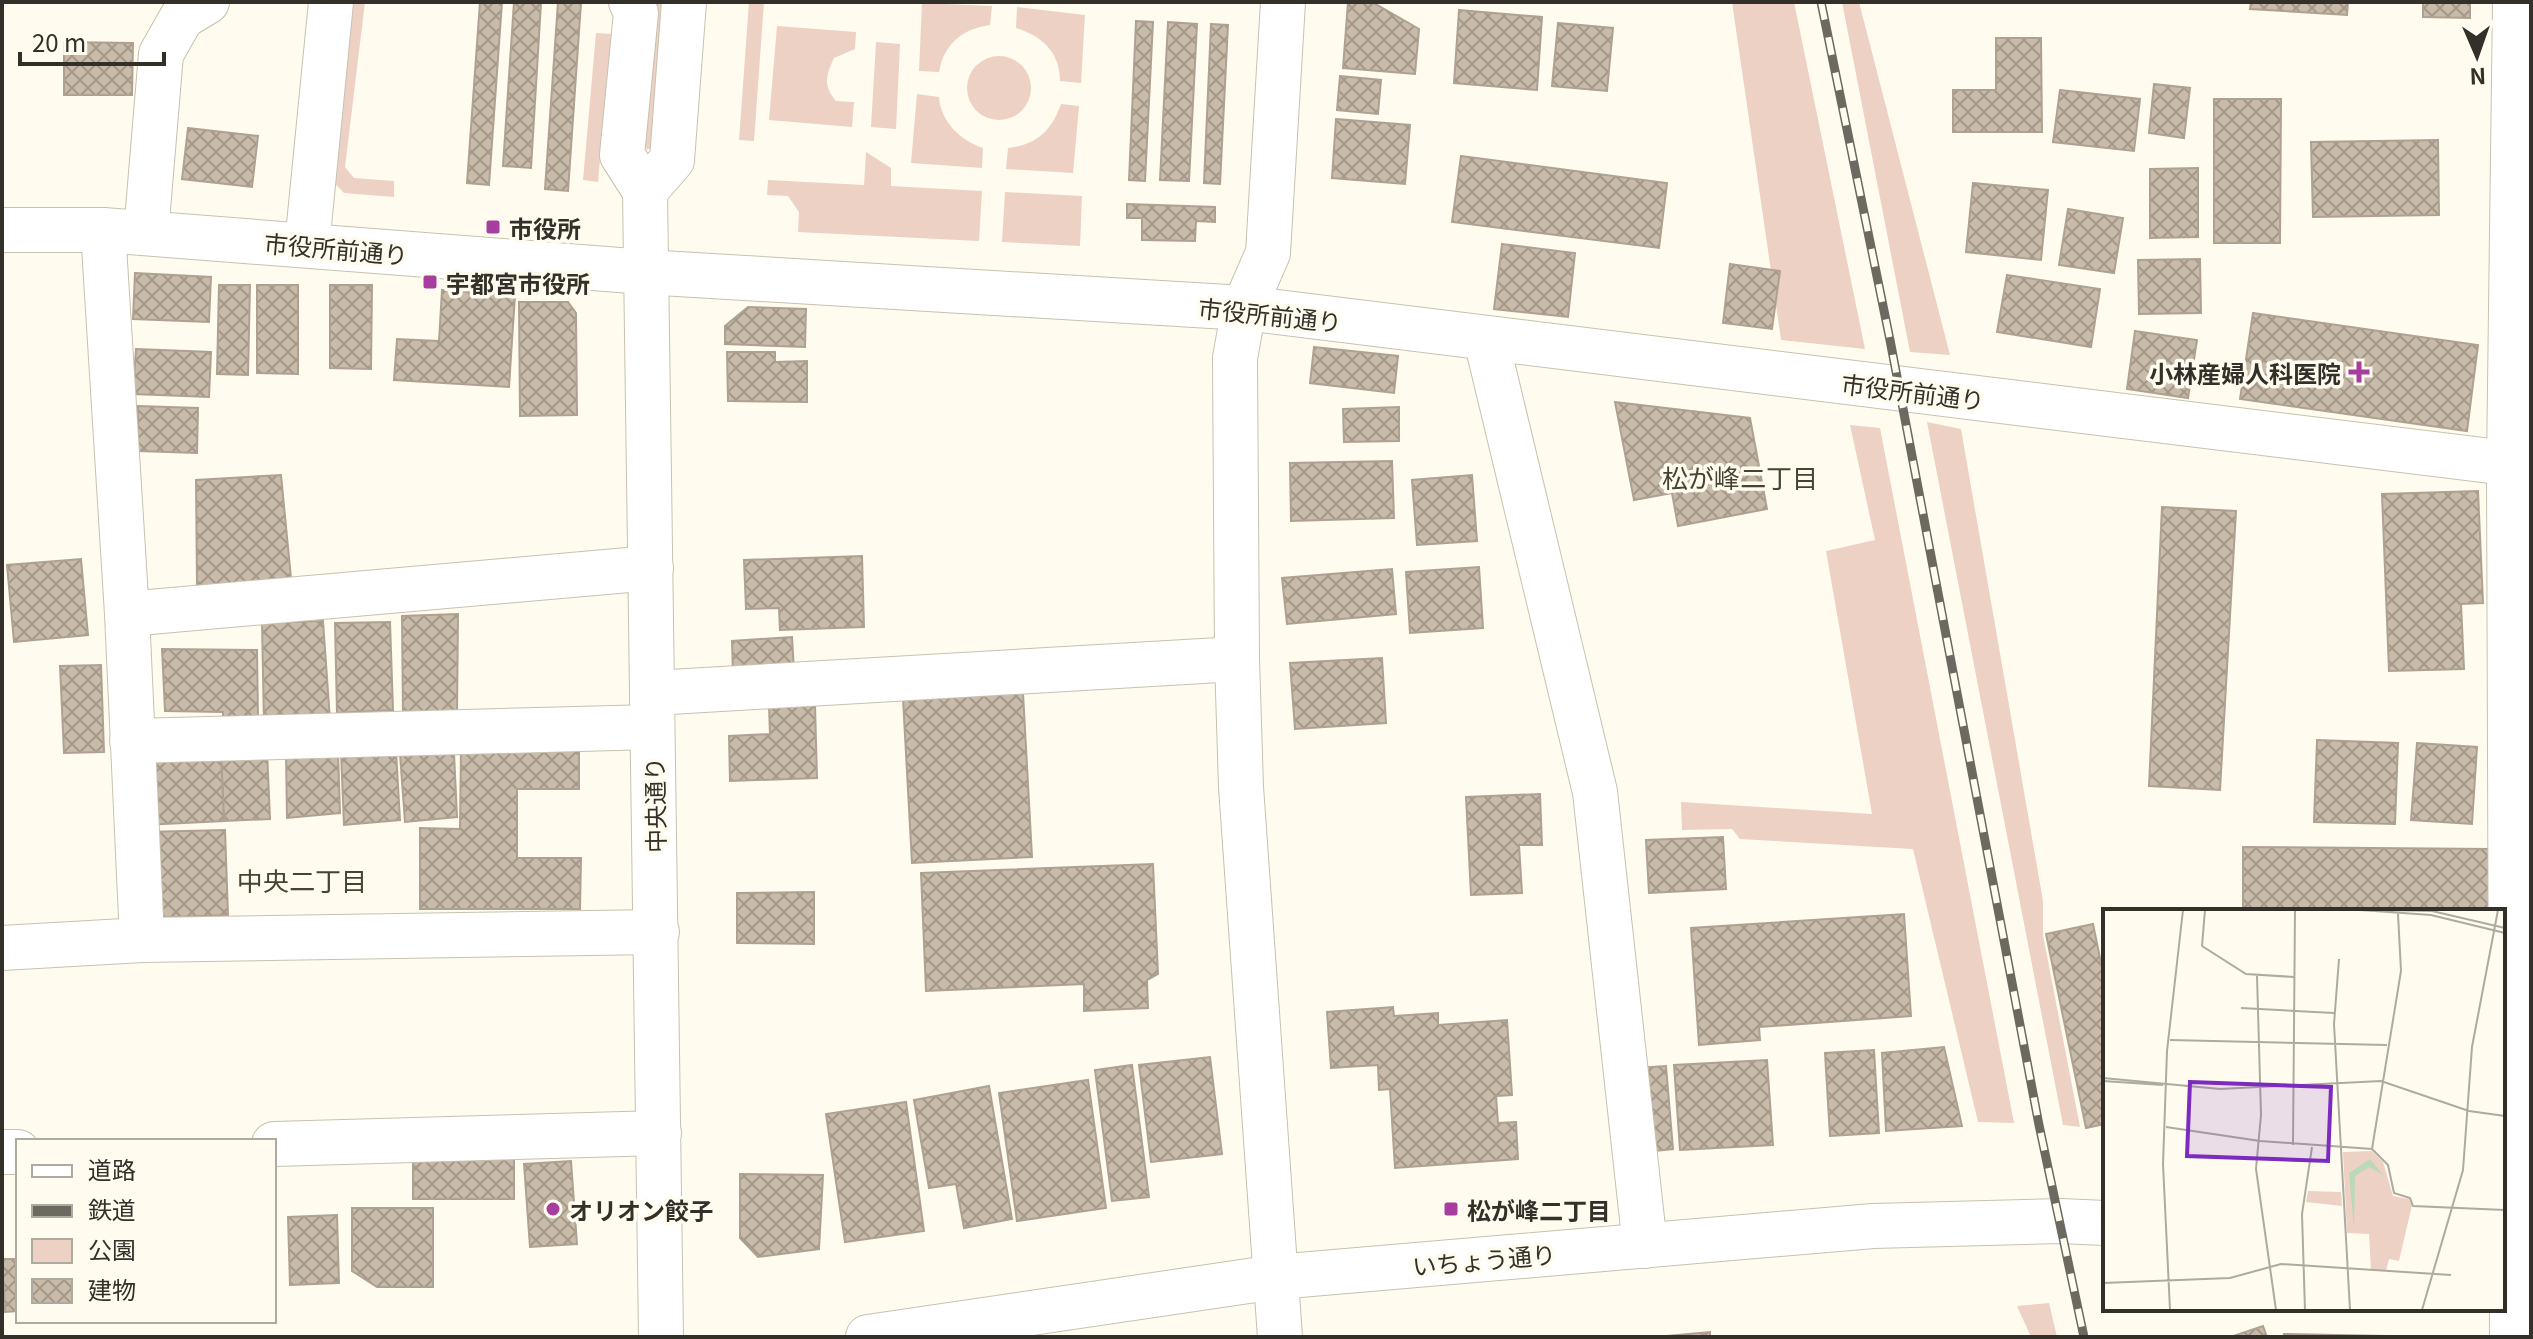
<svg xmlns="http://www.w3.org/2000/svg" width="2533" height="1339" font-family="Georgia,'Noto Sans JP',serif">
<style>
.green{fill:#edd1c5}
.building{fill:url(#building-cross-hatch);stroke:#afa192;stroke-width:2}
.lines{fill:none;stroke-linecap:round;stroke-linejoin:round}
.minor-casing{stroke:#c7c2ae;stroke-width:46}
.minor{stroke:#fff;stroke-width:44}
.rail-casing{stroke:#6b6960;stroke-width:9}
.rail{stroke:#fffcef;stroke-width:6;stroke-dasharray:18;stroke-linecap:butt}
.poi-dot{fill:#a73d9f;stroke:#fffcef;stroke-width:3}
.labels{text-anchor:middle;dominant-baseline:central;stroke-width:7;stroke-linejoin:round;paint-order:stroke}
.poi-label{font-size:24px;font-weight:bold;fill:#323028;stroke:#fffcef;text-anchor:start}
.street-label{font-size:24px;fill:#323028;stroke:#fffcef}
.neighbourhood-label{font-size:26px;fill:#474332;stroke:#fffcef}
.inset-road{fill:none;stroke:#adaa9f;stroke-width:2}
.view{fill:#7b2cbf;fill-opacity:0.15;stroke:#7b2cbf;stroke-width:4}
.inset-edge{fill:none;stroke:#323028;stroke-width:4}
</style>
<defs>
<pattern id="building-cross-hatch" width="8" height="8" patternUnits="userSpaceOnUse" patternTransform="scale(2)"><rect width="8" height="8" fill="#c9bbaa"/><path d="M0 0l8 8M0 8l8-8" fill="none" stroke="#a4988a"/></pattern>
</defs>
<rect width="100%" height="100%" fill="#fffcef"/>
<g class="green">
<polygon points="349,2 365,2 345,167 354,178 394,181 394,197 344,193 329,177"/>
<polygon points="653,2 663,2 653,147 647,150 644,144"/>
<polygon points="749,2 764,2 754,141 739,140"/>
<polygon points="1732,2 1794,2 1865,349 1781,340"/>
<polygon points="1842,2 1859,2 1950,355 1910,352"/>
<path d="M922 3 992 6 990 25C962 29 944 44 939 72L919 71Z"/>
<path d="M1017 7 1085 15 1081 83 1060 81C1060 52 1042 36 1016 28Z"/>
<path d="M777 26 856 32 855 49 834 58C826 75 823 86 836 101L854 102 852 127 769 120Z"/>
<polygon points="596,33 611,34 598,182 583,180"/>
<polygon points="876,42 900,44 896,129 871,127"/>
<circle cx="999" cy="88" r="32"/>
<path d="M917 94 939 97C941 122 960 140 983 148L982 168 911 163Z"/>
<path d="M1061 104 1079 106 1073 173 1006 169 1008 148C1037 145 1052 130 1061 104Z"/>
<polygon points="866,152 891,168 891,186 982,191 979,241 798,232 799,212 788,196 767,195 768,180 864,185"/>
<polygon points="1005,192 1082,196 1080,246 1002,242"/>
<polygon points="1927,422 1961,429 2043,901 2043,935 2080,1127 2063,1125"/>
<polygon points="1850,425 1880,428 2014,1123 1978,1122 1913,849 1740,839 1732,829 1682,830 1681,802 1872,814 1826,551 1875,540"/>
<polygon points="2049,1303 2057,1337 2031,1337 2017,1306"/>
</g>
<g class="building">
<polygon points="480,2 502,2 489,185 467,183"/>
<polygon points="514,2 541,3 531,168 503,166"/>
<polygon points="558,2 581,3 568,191 545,189"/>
<polygon points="1348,2 1372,2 1419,29 1415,74 1343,68"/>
<polygon points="2251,2 2348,2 2347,15 2250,9"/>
<polygon points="2423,2 2470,2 2470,18 2423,17"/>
<polygon points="1459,10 1542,17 1537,90 1454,83"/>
<polygon points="1136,21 1153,22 1145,181 1129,180"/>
<polygon points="1168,22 1197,24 1189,181 1160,180"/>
<polygon points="1558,23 1613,28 1607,91 1552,86"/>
<polygon points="1211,24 1228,25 1220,184 1204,183"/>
<polygon points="1996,38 2041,38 2042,132 1953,132 1953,90 1996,90"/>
<polygon points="64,42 133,43 132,95 64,95"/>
<polygon points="1340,76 1381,80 1378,114 1337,110"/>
<polygon points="2154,84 2190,88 2184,138 2149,133"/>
<polygon points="2060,90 2140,99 2134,151 2053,142"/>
<polygon points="2214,99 2281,99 2280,243 2214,243"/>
<polygon points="1336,119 1410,125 1405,184 1332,178"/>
<polygon points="188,128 258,136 252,187 182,179"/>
<polygon points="2438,140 2439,215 2313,217 2311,142"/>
<polygon points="1461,156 1667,183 1659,248 1452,222"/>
<polygon points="2198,168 2198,237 2150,238 2150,169"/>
<polygon points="1973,183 2048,190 2041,260 1966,252"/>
<polygon points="1127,204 1215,207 1215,222 1196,221 1195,241 1142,240 1142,218 1127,218"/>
<polygon points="2068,209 2123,218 2114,273 2059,265"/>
<polygon points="1502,244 1575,253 1568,317 1494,309"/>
<polygon points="2200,259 2201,313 2139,314 2138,260"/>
<polygon points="1730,264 1780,271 1772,329 1723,323"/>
<polygon points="135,273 211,277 209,322 133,319"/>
<polygon points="2007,275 2100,289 2091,347 1997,332"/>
<polygon points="219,285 250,285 248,375 217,374"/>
<polygon points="257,285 298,285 298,374 257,373"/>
<polygon points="330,285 372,285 371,369 330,368"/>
<polygon points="442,290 515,295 509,387 394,380 397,339 439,341"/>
<polygon points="519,302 568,302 576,313 577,415 520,416"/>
<polygon points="748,307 806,309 805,347 725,344 725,326"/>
<polygon points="2253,313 2478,345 2467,431 2240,399"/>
<polygon points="2135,331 2197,340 2188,398 2127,389"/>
<polygon points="1314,347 1398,356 1394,393 1310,383"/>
<polygon points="136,349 211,352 209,397 133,394"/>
<polygon points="727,352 775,352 775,362 807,361 807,402 728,401"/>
<polygon points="1615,402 1750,418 1767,509 1678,526 1672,493 1634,500"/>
<polygon points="138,406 198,408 197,453 138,451"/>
<polygon points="1399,407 1399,441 1344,442 1343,409"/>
<polygon points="1392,461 1394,518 1291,521 1290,463"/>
<polygon points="281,475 291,578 197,587 196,480"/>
<polygon points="1472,475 1477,541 1417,545 1412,480"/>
<polygon points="2478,491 2483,603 2461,604 2464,669 2389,671 2382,494"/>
<polygon points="2162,507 2236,511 2220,790 2149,786"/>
<polygon points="862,556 864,627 780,630 779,608 746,609 744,560"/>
<polygon points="81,559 88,635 14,642 7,565"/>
<polygon points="1479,567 1483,628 1410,633 1406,572"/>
<polygon points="1392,569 1396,614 1287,624 1282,578"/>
<polygon points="458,614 457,716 403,717 402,616"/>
<polygon points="323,621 330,720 264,725 262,623"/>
<polygon points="390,622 393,710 337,713 335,623"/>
<polygon points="792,637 794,671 733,675 732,641"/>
<polygon points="162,649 257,650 258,718 223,723 223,712 165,711"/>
<polygon points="1382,658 1386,723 1295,729 1290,663"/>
<polygon points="101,665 104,752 64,753 60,666"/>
<polygon points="1023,693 1032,857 912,863 903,699"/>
<polygon points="815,705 817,778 730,781 729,736 770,734 769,706"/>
<polygon points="2317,740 2398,743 2395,824 2314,822"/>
<polygon points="2417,743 2477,747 2472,824 2411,820"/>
<polygon points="461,748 579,748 579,789 517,789 517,858 581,858 580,909 420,909 420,828 460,829"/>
<polygon points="267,750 270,819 224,821 221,753"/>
<polygon points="396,751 400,820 344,825 341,752"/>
<polygon points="338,752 340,813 287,818 286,753"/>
<polygon points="221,753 224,821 144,825 140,757"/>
<polygon points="454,753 457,817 405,822 400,754"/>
<polygon points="1540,794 1542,845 1519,845 1522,893 1471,895 1466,797"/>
<polygon points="225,830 228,915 148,918 145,832"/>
<polygon points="1723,837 1726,889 1649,893 1646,840"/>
<polygon points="2243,847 2490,849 2490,911 2243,911"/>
<polygon points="1153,864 1158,974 1147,980 1148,1008 1084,1011 1084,984 926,991 921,873"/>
<polygon points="814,892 814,944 737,943 737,893"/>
<polygon points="1904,914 1911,1016 1759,1027 1760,1040 1699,1045 1691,928"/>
<polygon points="2093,924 2105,982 2105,1124 2086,1128 2046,934"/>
<polygon points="1393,1007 1394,1016 1438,1013 1438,1025 1507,1020 1512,1095 1496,1096 1498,1123 1516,1122 1518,1159 1395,1168 1390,1089 1379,1090 1378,1065 1331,1068 1327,1012"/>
<polygon points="1944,1047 1962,1126 1886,1131 1882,1053"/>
<polygon points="1874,1050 1879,1133 1830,1136 1825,1053"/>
<polygon points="1210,1057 1222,1154 1151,1162 1139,1065"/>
<polygon points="1767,1060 1773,1145 1680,1150 1674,1065"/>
<polygon points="1132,1065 1149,1197 1112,1201 1095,1070"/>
<polygon points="1666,1066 1673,1149 1645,1152 1637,1068"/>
<polygon points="1088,1080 1106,1208 1017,1221 999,1093"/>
<polygon points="989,1086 1012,1219 964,1228 956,1184 929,1188 914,1100"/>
<polygon points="906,1102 924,1231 845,1242 826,1114"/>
<rect x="413" y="1159" width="101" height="40"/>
<polygon points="571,1161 577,1244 530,1247 524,1164"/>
<polygon points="740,1174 823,1175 819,1249 758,1257 740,1238"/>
<polygon points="352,1208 433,1208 433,1287 377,1287 352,1271"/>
<polygon points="337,1215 339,1283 290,1285 288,1217"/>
<polygon points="2,1259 18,1259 18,1311 5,1312"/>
<polygon points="2263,1326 2267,1337 2232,1337 2233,1336"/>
<polygon points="1710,1332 1710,1337 1655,1337"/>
<polygon points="2284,1334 2440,1337 2285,1337"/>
</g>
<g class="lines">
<defs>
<g id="minor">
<polyline points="631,2 636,13 622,155 645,191"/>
<polyline points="2,230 103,230 645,272 1244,308 2531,466"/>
<polyline points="103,230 127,614 142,940"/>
<polyline points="146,233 161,54 182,17 207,2"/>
<polyline points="307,245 331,2"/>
<polyline points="1486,339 1595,792 1645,1246"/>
<polyline points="127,614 651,568"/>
<polyline points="653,693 1237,659"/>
<polyline points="132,741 652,727"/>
<polyline points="2,948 142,940 657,932"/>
<polyline points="274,1144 659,1133"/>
<polyline points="2,1152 18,1152"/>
<polyline points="661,1337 645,191 672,160 684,2"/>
<polyline points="868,1337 1276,1277 1873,1226 2061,1221 2105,1223"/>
<polyline points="1280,1337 1241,787 1237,659 1235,358 1244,308 1268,253 1283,2"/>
<polyline points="2512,1337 2509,463 2515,2"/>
</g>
</defs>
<use href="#minor" class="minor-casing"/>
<use href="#minor" class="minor"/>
<defs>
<polyline id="rail" points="1821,2 1890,340 2039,1125 2084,1337"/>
</defs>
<use href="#rail" class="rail-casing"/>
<use href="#rail" class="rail"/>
</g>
<g class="poi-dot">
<rect x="485" y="219" width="16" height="16" rx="4"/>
<rect x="422" y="274" width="16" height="16" rx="4"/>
<path d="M2355 360h8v8h8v8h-8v8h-8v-8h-8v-8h8z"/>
<circle cx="553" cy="1209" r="8"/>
<rect x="1443" y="1201" width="16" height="16" rx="4"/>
</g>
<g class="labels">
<g class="poi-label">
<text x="509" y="227">市役所</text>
<text x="446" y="282">宇都宮市役所</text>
<text x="2341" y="372" text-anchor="end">小林産婦人科医院</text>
<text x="569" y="1209">オリオン餃子</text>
<text x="1467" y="1209">松が峰二丁目</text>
</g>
<g class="street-label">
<text transform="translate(336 248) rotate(5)">市役所前通り</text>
<text transform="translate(1270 314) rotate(6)">市役所前通り</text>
<text transform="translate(1913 391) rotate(7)">市役所前通り</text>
<text transform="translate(654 805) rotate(-91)">中央通り</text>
<text transform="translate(1484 1259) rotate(-5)">いちょう通り</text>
</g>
<g class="neighbourhood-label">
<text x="1740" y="476">松が峰二丁目</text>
<text x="302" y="879">中央二丁目</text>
</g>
</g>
<g transform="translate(2103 909)">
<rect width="402" height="402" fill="#fffcef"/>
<path d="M269 242 280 253 290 287 306 290 309 296 296 352 286 350 283 362H268L266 325 244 324 240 243ZM205 282 238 283 239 297 203 293Z" fill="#edd1c5"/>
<path d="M267 250 280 266 266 258 252 267 251 320 246 264Z" fill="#b9d9ba"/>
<path class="inset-road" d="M257 1 328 6 402 24M283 1 329 2 402 19M99 37 143 65 191 68M99 37 102 1M236 50 231 115 247 401M154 67 158 206 153 260 173 401M138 99 231 104M67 131 284 136M0 169 117 180 278 172 366 202 402 207M0 172 60 176M63 218 157 232 269 240 285 256 291 284 307 289 310 297 402 301M190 236 192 1M269 240 298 62 295 5M0 374 127 369 178 355 348 366M67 401 60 255 64 142 80 1M202 401 199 305 209 238M319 401 360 261 369 138 395 1"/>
<path class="view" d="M87 173 228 178 225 252 84 247Z"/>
<rect width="402" height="402" class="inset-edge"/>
</g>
<rect width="2533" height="1339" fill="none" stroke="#323028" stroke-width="8"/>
<rect x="16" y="1139" width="260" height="184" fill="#fffcef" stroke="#adaa9f" stroke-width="2"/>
<rect x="32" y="1165" width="40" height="12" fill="#ffffff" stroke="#adaa9f" stroke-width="2"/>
<text x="88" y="1179" font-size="24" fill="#323028">道路</text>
<rect x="32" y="1205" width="40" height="12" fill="#6b6960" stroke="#adaa9f" stroke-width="2"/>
<text x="88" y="1219" font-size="24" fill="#323028">鉄道</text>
<rect x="32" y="1239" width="40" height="24" fill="#edd1c5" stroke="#adaa9f" stroke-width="2"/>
<text x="88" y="1259" font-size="24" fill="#323028">公園</text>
<rect x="32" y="1279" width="40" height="24" fill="url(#building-cross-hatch)" stroke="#adaa9f" stroke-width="2"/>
<text x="88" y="1299" font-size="24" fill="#323028">建物</text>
<g transform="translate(2477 56) rotate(178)" stroke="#fffcef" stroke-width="6" paint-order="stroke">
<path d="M0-6L14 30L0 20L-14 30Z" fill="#323028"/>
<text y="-12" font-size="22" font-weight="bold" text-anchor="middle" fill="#323028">N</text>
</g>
<path d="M20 52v12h144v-12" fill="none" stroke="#323028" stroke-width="4"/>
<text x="32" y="52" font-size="24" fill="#323028" stroke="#fffcef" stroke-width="6" paint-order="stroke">20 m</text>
</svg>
